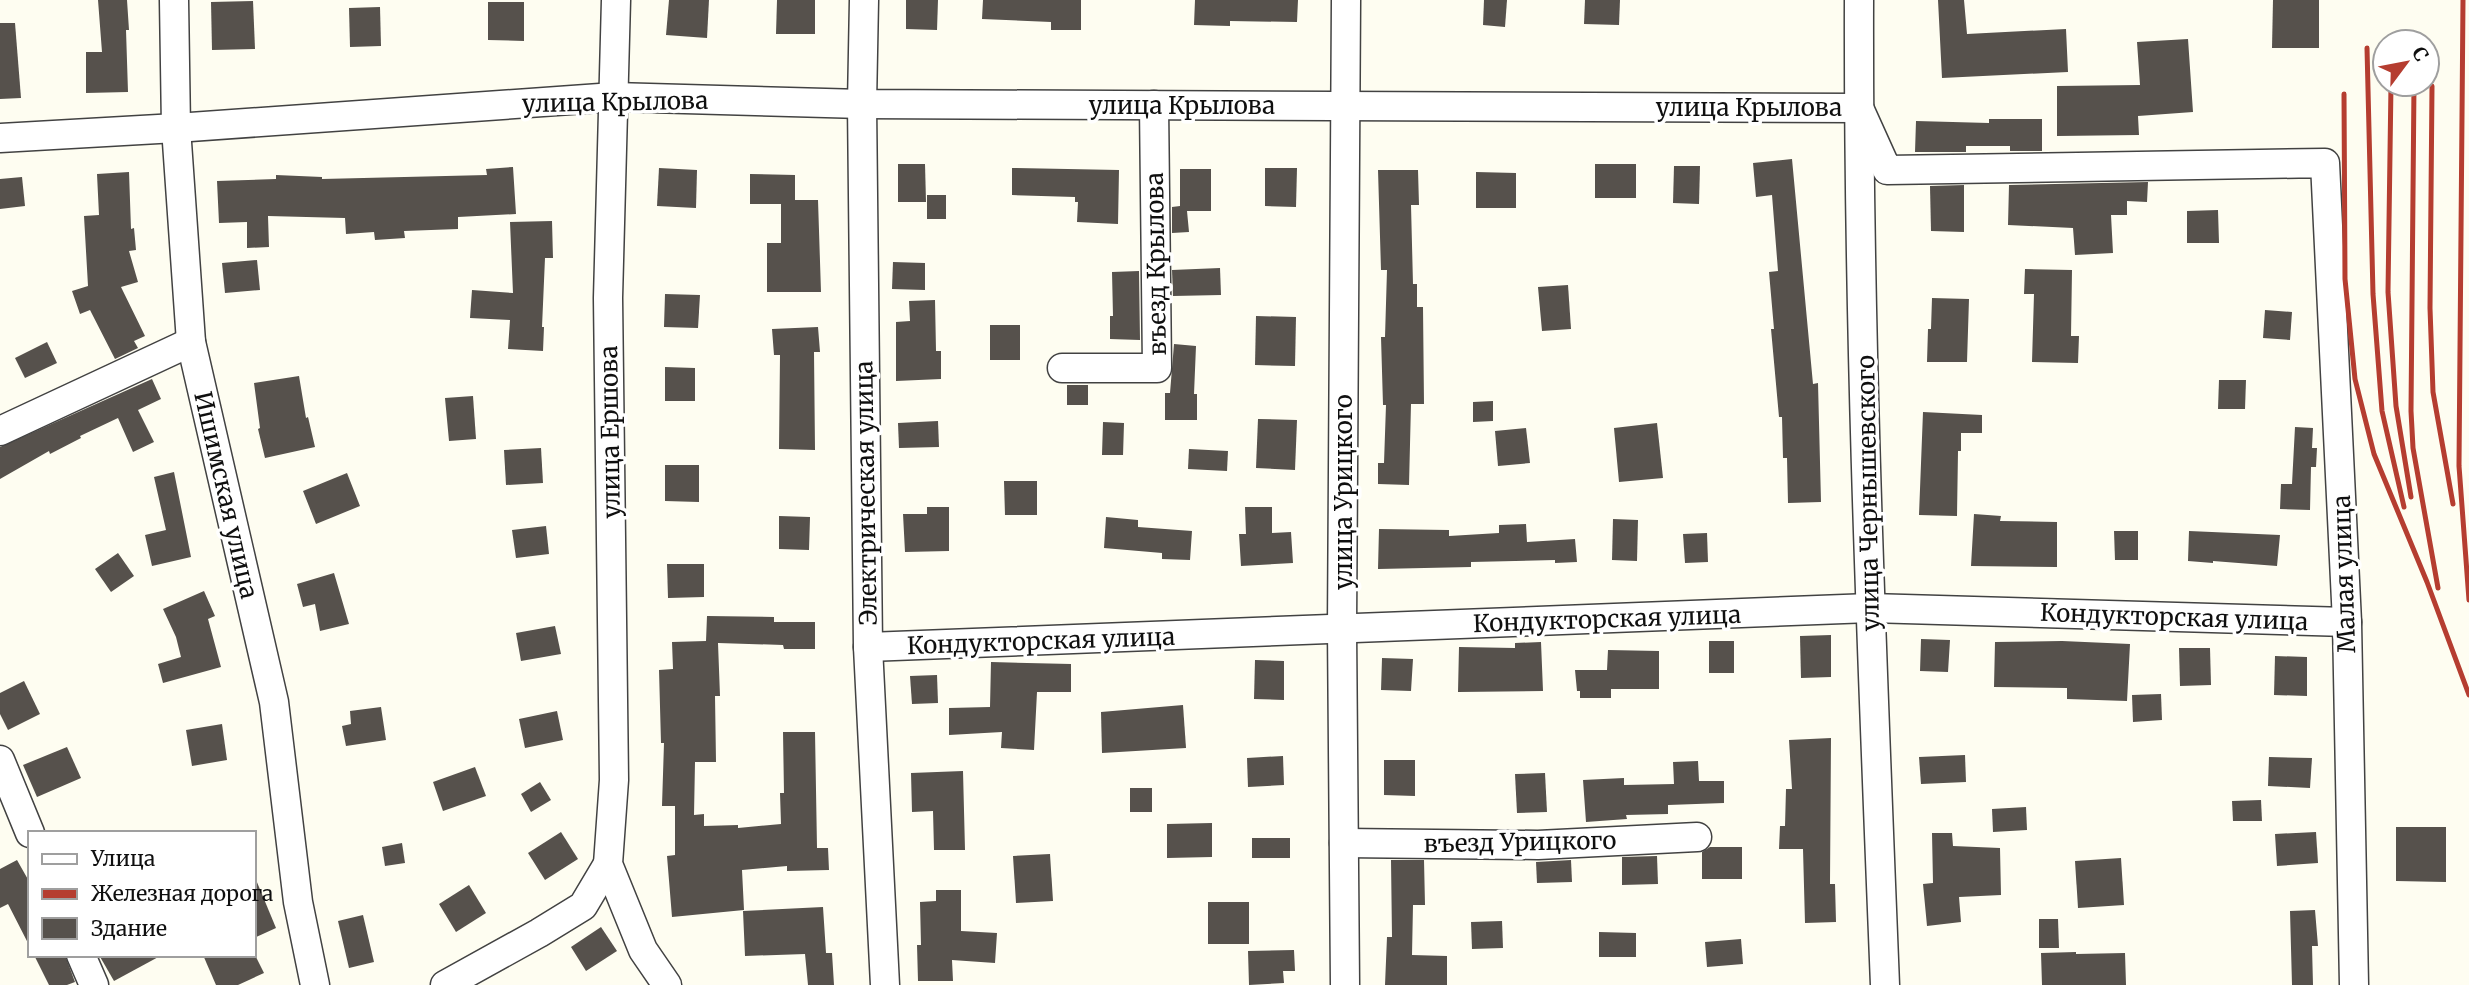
<svg xmlns="http://www.w3.org/2000/svg" width="2469" height="985" font-family="Merriweather,serif">
<style>
.building{fill:#56514c}
.lines{fill:none;stroke-linecap:round;stroke-linejoin:round}
.minor-casing{stroke:#424242;stroke-width:31}
.minor{stroke:#fff;stroke-width:28}
.rail{stroke:#b53d30;stroke-width:5}
.labels{text-anchor:middle;dominant-baseline:central;stroke-width:7;stroke-linejoin:round;paint-order:stroke}
.street-label{font-size:24px;fill:#0f0f0f;stroke:#fff}
</style>
<rect width="100%" height="100%" fill="#fefdf1"/>
<g class="building">
<polygon points="98,0 127,0 129,30 126,30 128,92 86,93 86,52 102,52"/>
<polygon points="669,0 709,0 707,38 666,35"/>
<polygon points="777,0 815,0 815,34 776,34"/>
<polygon points="906,0 938,0 937,30 906,29"/>
<polygon points="983,0 1081,0 1081,30 1051,30 1051,22 982,19"/>
<polygon points="1195,0 1298,0 1297,22 1230,21 1230,26 1194,25"/>
<polygon points="1484,0 1507,0 1505,27 1483,25"/>
<polygon points="1585,0 1620,0 1619,25 1584,24"/>
<polygon points="1938,0 1964,0 1967,34 2066,29 2068,72 1942,78"/>
<polygon points="2273,0 2319,0 2319,48 2272,48"/>
<polygon points="253,1 255,49 212,50 211,2"/>
<polygon points="488,2 524,2 524,41 488,40"/>
<polygon points="380,7 381,46 350,47 349,8"/>
<polygon points="0,23 15,23 21,98 0,99"/>
<polygon points="2188,39 2193,112 2138,116 2139,135 2057,136 2057,86 2140,85 2137,42"/>
<polygon points="1989,119 2042,119 2042,151 2010,151 2010,146 1966,146 1966,152 1915,152 1916,121 1989,123"/>
<polygon points="1792,159 1813,384 1818,383 1821,502 1788,503 1787,458 1783,458 1782,417 1779,417 1771,329 1774,329 1769,272 1778,271 1772,195 1756,197 1753,163"/>
<polygon points="898,164 925,164 926,202 898,202"/>
<rect x="1595" y="164" width="41" height="34"/>
<polygon points="1674,166 1700,166 1699,204 1673,203"/>
<polygon points="513,167 516,214 458,217 458,229 404,231 405,238 375,240 374,232 346,234 345,218 268,216 269,247 247,248 247,222 219,223 217,181 276,179 276,175 322,177 322,179 487,175 486,169"/>
<polygon points="659,168 697,170 696,208 657,206"/>
<polygon points="1012,168 1119,170 1118,224 1077,222 1078,202 1075,202 1075,197 1012,195"/>
<polygon points="1265,168 1297,168 1296,207 1265,206"/>
<polygon points="1180,169 1211,169 1211,211 1187,211 1189,232 1172,233 1172,207 1180,206"/>
<polygon points="1378,170 1418,170 1419,205 1411,205 1413,284 1417,284 1417,307 1423,307 1424,404 1411,404 1409,485 1378,484 1378,463 1384,463 1386,405 1383,405 1381,337 1385,337 1387,270 1381,270"/>
<polygon points="129,172 131,229 134,228 136,250 129,251 138,282 121,287 145,336 134,341 138,348 115,359 90,310 80,314 72,291 88,286 84,216 99,215 97,174"/>
<polygon points="1476,172 1516,173 1516,208 1476,208"/>
<polygon points="750,174 795,175 795,200 818,200 821,292 767,292 767,243 781,243 781,204 750,204"/>
<polygon points="22,177 25,206 0,209 0,179"/>
<polygon points="2148,182 2147,202 2127,201 2127,215 2111,215 2113,253 2075,255 2073,228 2008,225 2009,185"/>
<polygon points="1964,185 1964,232 1931,231 1930,186"/>
<rect x="927" y="195" width="19" height="24"/>
<polygon points="2218,210 2219,243 2187,243 2187,211"/>
<polygon points="552,221 553,258 545,258 542,327 544,327 543,351 508,349 510,320 470,318 472,290 513,293 510,222"/>
<polygon points="257,260 260,290 225,293 222,263"/>
<polygon points="893,262 925,263 925,290 892,289"/>
<polygon points="1220,268 1221,295 1173,296 1172,270"/>
<polygon points="2025,269 2072,270 2071,336 2079,336 2078,363 2032,362 2034,294 2024,294"/>
<polygon points="1139,271 1140,340 1110,339 1110,316 1113,316 1112,272"/>
<polygon points="1568,285 1571,329 1542,331 1538,287"/>
<polygon points="665,294 700,295 698,328 664,327"/>
<polygon points="1932,298 1969,299 1967,362 1927,362 1928,329 1931,329"/>
<polygon points="935,300 936,351 941,351 941,379 896,381 896,322 910,321 909,301"/>
<polygon points="2265,310 2292,312 2290,340 2263,338"/>
<polygon points="1256,316 1296,317 1295,366 1255,365"/>
<rect x="990" y="325" width="30" height="35"/>
<polygon points="818,327 820,352 814,352 815,450 779,449 780,355 774,355 772,329"/>
<polygon points="47,342 57,363 25,378 15,358"/>
<polygon points="1174,344 1196,346 1194,394 1197,394 1197,420 1165,420 1165,393 1170,393"/>
<polygon points="665,367 695,368 695,401 665,401"/>
<polygon points="299,376 306,418 308,417 315,447 265,458 258,429 260,428 254,383"/>
<polygon points="152,379 161,399 138,410 154,442 133,452 118,418 80,436 81,438 50,454 49,451 0,479 0,447"/>
<polygon points="2219,380 2246,380 2245,409 2218,409"/>
<rect x="1067" y="385" width="21" height="20"/>
<polygon points="473,396 476,439 449,441 445,398"/>
<polygon points="1493,401 1493,421 1473,422 1473,402"/>
<polygon points="1923,412 1982,415 1982,433 1961,433 1961,451 1958,451 1957,516 1919,515"/>
<polygon points="1258,419 1297,420 1295,470 1256,468"/>
<polygon points="938,421 939,447 899,448 898,423"/>
<polygon points="1103,422 1124,423 1123,455 1102,455"/>
<polygon points="1657,423 1663,478 1619,482 1614,428"/>
<polygon points="2295,427 2313,428 2312,448 2317,448 2316,467 2311,467 2310,510 2280,509 2281,484 2292,484"/>
<polygon points="1526,428 1530,463 1498,466 1495,431"/>
<polygon points="541,448 543,483 506,485 504,450"/>
<polygon points="1189,449 1228,451 1227,471 1188,469"/>
<polygon points="665,465 699,465 699,502 665,501"/>
<polygon points="174,472 191,557 152,566 145,535 166,530 154,477"/>
<polygon points="347,473 360,506 316,524 303,491"/>
<polygon points="1004,481 1037,481 1037,515 1005,515"/>
<polygon points="927,507 949,507 949,551 905,552 903,514 927,514"/>
<polygon points="1245,507 1272,507 1272,533 1291,532 1293,563 1241,566 1239,534 1246,534"/>
<polygon points="1974,514 2001,516 2000,521 2057,522 2057,567 1971,566"/>
<polygon points="779,516 810,517 809,550 779,549"/>
<polygon points="1106,517 1138,520 1138,527 1192,531 1190,560 1162,559 1162,553 1104,548"/>
<polygon points="1613,519 1638,520 1637,561 1612,560"/>
<polygon points="1526,524 1527,542 1575,539 1577,562 1555,563 1555,560 1471,562 1471,567 1378,569 1379,529 1449,530 1449,536 1499,533 1499,525"/>
<polygon points="546,526 549,554 516,558 512,530"/>
<polygon points="2114,531 2138,531 2138,560 2115,560"/>
<polygon points="2189,531 2280,535 2277,566 2213,561 2213,563 2188,561"/>
<polygon points="1707,533 1708,562 1685,563 1683,534"/>
<polygon points="118,553 134,576 111,592 95,569"/>
<polygon points="667,564 704,564 704,597 668,598"/>
<polygon points="334,573 349,624 320,631 315,604 303,607 297,584"/>
<polygon points="204,591 215,616 208,619 221,667 163,683 158,664 181,657 176,637 163,609"/>
<polygon points="707,616 774,617 774,622 815,622 815,649 784,649 783,645 718,643 720,696 715,696 716,762 695,762 694,815 704,814 704,826 738,825 738,828 781,824 780,793 784,793 783,732 815,732 817,848 828,848 829,870 787,871 787,866 742,870 744,910 672,917 667,856 675,855 675,806 662,806 664,743 661,743 659,670 673,669 672,642 706,641"/>
<polygon points="555,626 561,654 521,661 516,633"/>
<polygon points="1831,635 1831,677 1801,678 1800,636"/>
<polygon points="1921,639 1950,640 1948,672 1920,671"/>
<rect x="1709" y="641" width="25" height="32"/>
<polygon points="2062,641 2130,644 2127,701 2067,699 2067,688 1994,687 1995,642"/>
<polygon points="1541,642 1543,691 1458,692 1459,647 1515,648 1515,643"/>
<polygon points="2179,648 2210,648 2211,685 2180,686"/>
<polygon points="1608,650 1659,651 1659,689 1611,689 1611,698 1580,698 1580,691 1577,691 1575,670 1607,670"/>
<polygon points="2275,656 2307,657 2307,696 2274,695"/>
<polygon points="1382,658 1413,659 1411,691 1381,690"/>
<polygon points="1255,660 1284,661 1284,700 1254,699"/>
<polygon points="991,662 1071,664 1071,692 1037,692 1034,750 1001,748 1002,732 949,735 949,708 990,707"/>
<polygon points="937,675 938,703 912,704 910,676"/>
<polygon points="24,681 40,714 8,730 0,714 0,693"/>
<polygon points="2161,694 2162,720 2133,722 2132,695"/>
<polygon points="1183,705 1186,748 1102,753 1101,712"/>
<polygon points="381,707 386,740 346,746 342,726 351,724 350,711"/>
<polygon points="557,711 563,740 525,748 519,719"/>
<polygon points="222,724 227,760 192,766 186,730"/>
<polygon points="1831,738 1830,884 1835,884 1836,922 1805,923 1803,849 1779,849 1780,826 1785,826 1786,789 1792,789 1789,740"/>
<polygon points="67,747 81,778 37,797 23,765"/>
<polygon points="1965,755 1966,782 1921,784 1919,757"/>
<polygon points="1283,756 1284,785 1248,787 1247,758"/>
<polygon points="2269,757 2312,758 2310,788 2268,786"/>
<polygon points="1384,760 1415,760 1415,796 1384,795"/>
<polygon points="1698,761 1699,781 1724,781 1724,803 1668,805 1668,814 1626,815 1627,819 1586,822 1583,780 1624,778 1624,785 1674,784 1673,762"/>
<polygon points="475,767 486,796 443,811 433,782"/>
<polygon points="963,771 965,850 934,850 933,811 912,812 911,773"/>
<polygon points="1545,773 1547,812 1517,813 1515,774"/>
<polygon points="540,782 551,800 531,812 521,794"/>
<rect x="1130" y="788" width="22" height="24"/>
<polygon points="2261,800 2262,821 2233,821 2232,801"/>
<polygon points="2026,807 2027,830 1993,832 1992,809"/>
<polygon points="1212,823 1212,857 1167,858 1167,824"/>
<polygon points="2396,827 2446,827 2446,882 2396,881"/>
<polygon points="561,832 578,859 545,880 528,853"/>
<polygon points="2316,832 2318,863 2277,866 2275,834"/>
<polygon points="1932,833 1952,833 1953,846 2000,848 2001,895 1959,897 1961,922 1927,926 1923,884 1933,883"/>
<rect x="1252" y="838" width="38" height="20"/>
<polygon points="402,843 405,863 385,866 382,847"/>
<polygon points="1710,847 1742,847 1742,879 1702,879 1702,852"/>
<polygon points="1050,854 1053,901 1016,903 1013,856"/>
<polygon points="1657,856 1658,884 1622,885 1622,857"/>
<polygon points="2121,858 2124,905 2078,908 2075,861"/>
<polygon points="17,860 30,883 30,947 8,904 0,908 0,869"/>
<polygon points="1391,860 1424,860 1425,905 1413,905 1412,955 1447,956 1447,985 1385,985 1387,937 1392,937"/>
<polygon points="1571,860 1572,882 1537,883 1536,862"/>
<polygon points="254,875 276,928 254,938"/>
<polygon points="469,885 486,913 456,932 439,904"/>
<polygon points="936,890 961,890 961,931 997,933 995,963 952,960 953,981 918,981 917,945 921,945 920,902 936,901"/>
<rect x="1208" y="902" width="41" height="42"/>
<polygon points="823,907 826,953 832,953 834,985 808,985 805,954 745,956 743,911"/>
<polygon points="2315,910 2318,946 2312,946 2313,985 2292,985 2290,911"/>
<polygon points="363,915 374,962 349,968 338,921"/>
<polygon points="2039,919 2058,919 2059,948 2039,948"/>
<polygon points="1502,921 1503,948 1472,949 1471,922"/>
<polygon points="601,927 617,951 586,971 571,947"/>
<polygon points="1599,932 1636,933 1636,957 1599,957"/>
<polygon points="1741,939 1743,964 1707,967 1705,942"/>
<polygon points="1294,950 1295,971 1283,971 1284,983 1249,985 1248,951"/>
<polygon points="2076,952 2076,954 2125,953 2126,985 2042,985 2041,953"/>
<polygon points="34,955 65,955 75,982 67,985 49,985"/>
<polygon points="99,955 162,955 114,981"/>
<polygon points="203,955 255,955 264,973 238,985 216,985"/>
</g>
<g class="lines">
<defs>
<g id="minor">
<polyline points="174,0 176,128 191,342 274,702 298,902 315,985"/>
<polyline points="616,0 608,298 614,780 608,864 643,950 667,985"/>
<polyline points="864,0 862,104 868,647 885,985"/>
<path d="M1859 0C1858 328 1872 657 1885 985"/>
<polyline points="0,138 176,128 614,97 862,104 1859,108 1887,170 2325,163 2347,622 2354,985"/>
<polyline points="1062,368 1157,368 1154,105"/>
<polyline points="0,431 191,342"/>
<polyline points="868,647 1870,608 2347,622"/>
<polyline points="0,760 30,833"/>
<polyline points="1344,843 1538,845 1697,837"/>
<polyline points="81,955 94,985"/>
<polyline points="445,985 539,933 583,906 608,864"/>
<polyline points="1345,985 1342,629 1346,0"/>
</g>
</defs>
<use href="#minor" class="minor-casing"/>
<use href="#minor" class="minor"/>
<g class="rail">
<polyline points="2463,0 2459,466 2469,600"/>
<polyline points="2367,48 2373,294 2382,411 2404,507"/>
<polyline points="2391,84 2388,292 2396,406 2411,497"/>
<polyline points="2414,84 2411,411 2413,448 2438,588"/>
<polyline points="2432,86 2430,308 2433,392 2453,504"/>
<polyline points="2344,94 2345,279 2355,379 2374,454 2427,582 2469,695"/>
</g>
</g>
<g class="labels">
<g class="street-label">
<text transform="translate(615 102) rotate(-1)">улица Крылова</text>
<text x="1182" y="105">улица Крылова</text>
<text x="1749" y="107">улица Крылова</text>
<text transform="translate(1156 264) rotate(-91)">въезд Крылова</text>
<text transform="translate(610 432) rotate(-91)">улица Ершова</text>
<text transform="translate(1343 492) rotate(-90)">улица Урицкого</text>
<text transform="translate(866 493) rotate(-91)">Электрическая улица</text>
<text transform="translate(1868 493) rotate(-91)">улица Чернышевского</text>
<text transform="translate(226 495) rotate(77)">Ишимская улица</text>
<text transform="translate(2344 574) rotate(-92)">Малая улица</text>
<text transform="translate(2174 617) rotate(2)">Кондукторская улица</text>
<text transform="translate(1607 619) rotate(-2)">Кондукторская улица</text>
<text transform="translate(1041 641) rotate(-2)">Кондукторская улица</text>
<text transform="translate(1520 842) rotate(-1)">въезд Урицкого</text>
</g>
</g>
<rect x="28" y="831" width="228" height="126" fill="#ffffff" stroke="#9f9f9f" stroke-width="2"/>
<rect x="42" y="854" width="35" height="10" fill="#ffffff" stroke="#9f9f9f" stroke-width="2"/>
<text x="91" y="866" font-size="21" fill="#0f0f0f">Улица</text>
<rect x="42" y="889" width="35" height="10" fill="#b53d30" stroke="#9f9f9f" stroke-width="2"/>
<text x="91" y="901" font-size="21" fill="#0f0f0f">Железная дорога</text>
<rect x="42" y="918" width="35" height="21" fill="#56514c" stroke="#9f9f9f" stroke-width="2"/>
<text x="91" y="936" font-size="21" fill="#0f0f0f">Здание</text>
<g transform="translate(2406 63) rotate(58)"><circle r="33" fill="#ffffff" stroke="#9f9f9f" stroke-width="2"/>
<path d="M0-5L12 26L0 18L-12 26Z" fill="#b53d30"/>
<text y="-10" font-size="19" font-weight="bold" text-anchor="middle" fill="#0f0f0f">С</text>
</g>
</svg>
